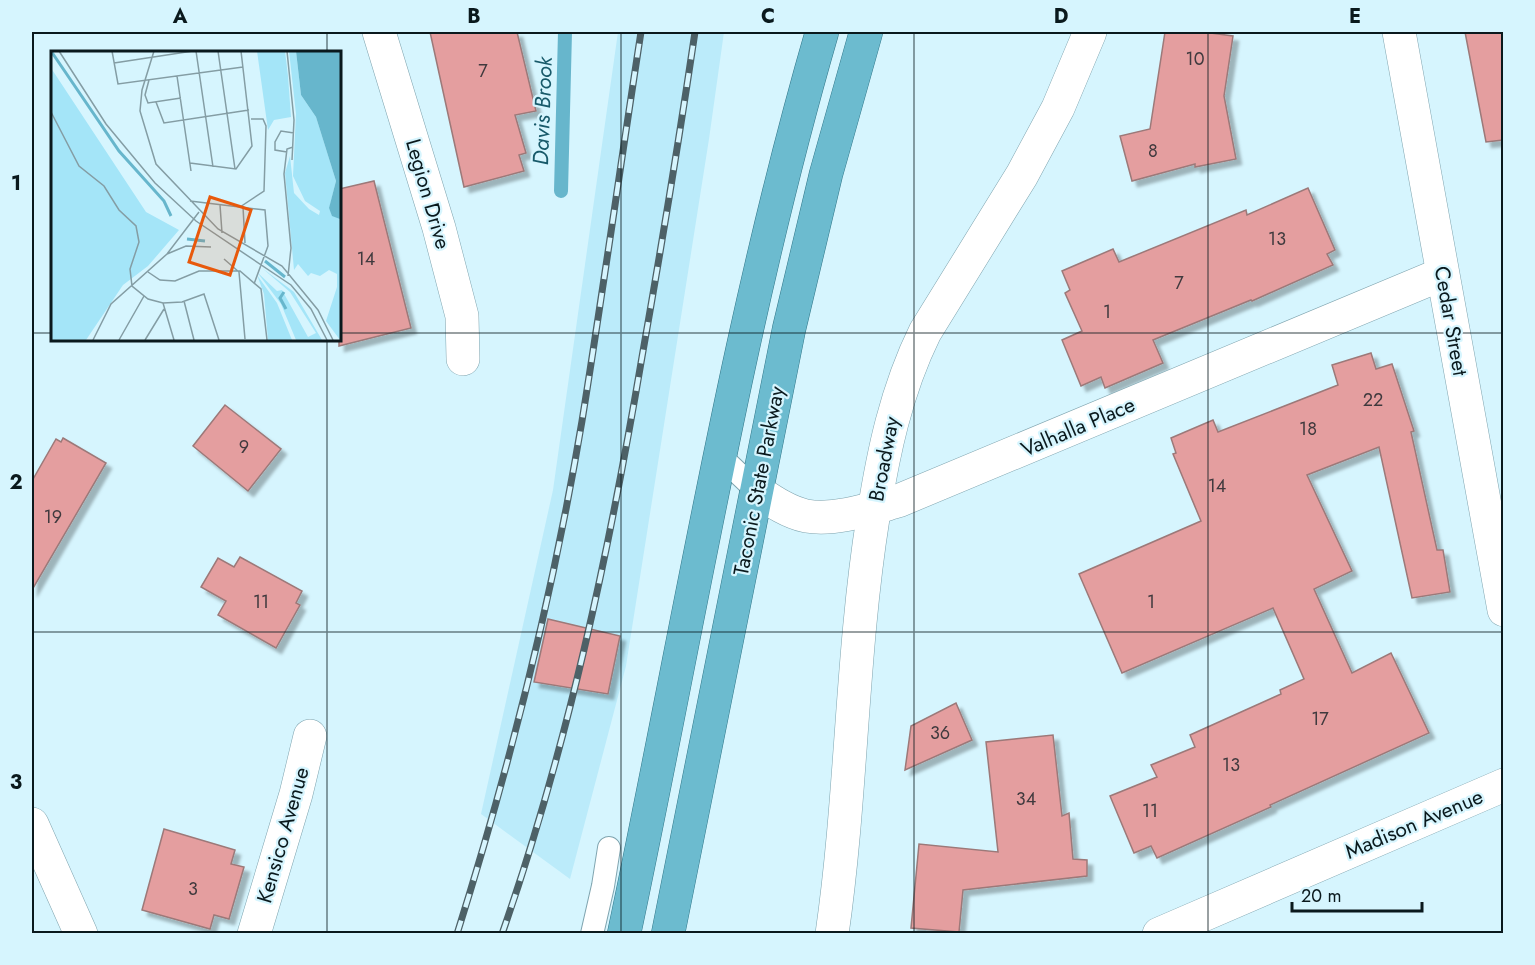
<svg xmlns="http://www.w3.org/2000/svg" width="1535" height="965" font-family="Jost,sans-serif">
<style>
.built{fill:#bbebfa}
.lines{fill:none;stroke-linecap:round;stroke-linejoin:round}
.stream{stroke:#67b6cc;stroke-width:14}
.building{fill:#e49e9f;stroke:#9c7979;stroke-width:1.5;filter:url(#shadow)}
.service-casing{stroke:#7fa4af;stroke-width:24}
.minor-casing{stroke:#7fa4af;stroke-width:34}
.tertiary-casing{stroke:#7fa4af;stroke-width:34}
.trunk-casing{stroke:#327789;stroke-width:34}
.service{stroke:#fff;stroke-width:22}
.minor{stroke:#fff;stroke-width:33}
.tertiary{stroke:#fff;stroke-width:33}
.trunk{stroke:#6cbbcf;stroke-width:33}
.rail-casing{stroke:#4d6167;stroke-width:7}
.rail{stroke:#d6f5fe;stroke-width:4.5;stroke-dasharray:14;stroke-linecap:butt}
.grid{fill:none;stroke:#0a191d;stroke-width:1.5;stroke-opacity:0.55}
.labels{text-anchor:middle;dominant-baseline:central;stroke-width:4.5;stroke-linejoin:round;paint-order:stroke}
.number-label{font-size:18px;fill:#403a3e}
.street-label{font-size:21px;fill:#0a191d;stroke:#d6f5fe}
.water-label{font-size:22px;font-style:italic;fill:#185a6a;stroke:#d6f5fe}
.inset-river{fill:none;stroke:#67b6cc;stroke-width:3}
.inset-road{fill:none;stroke:#849da4;stroke-width:1.5}
.view{fill:#e8590c;fill-opacity:0.15;stroke:#e8590c;stroke-width:3}
.inset-edge{fill:none;stroke:#0a191d;stroke-width:3}
.neatline{fill:none;stroke:#0a191d;stroke-width:2}
.grid-label{font-size:20px;text-anchor:middle;font-weight:bold;fill:#0a191d}
</style>
<defs>
<filter id="shadow"><feDropShadow dx="5.5" dy="5.5" stdDeviation="1.5" flood-color="#0004"/></filter>
</defs>
<rect width="100%" height="100%" fill="#d6f5fe"/>
<polygon class="built" points="618,32 724,32 709,139 626,666 570,879 481,814 553,490"/>
<g class="lines">
<polyline class="stream" points="561,191 565,32"/>
</g>
<g class="building">
<polygon points="430,32 517,32 536,111 515,115 526,153 519,155 524,171 464,187"/>
<polygon points="1165,32 1203,32 1233,36 1224,96 1236,159 1195,167 1195,164 1132,181 1120,136 1150,129"/>
<polygon points="1465,32 1503,32 1503,140 1486,142"/>
<polygon points="374,181 411,328 339,346 339,189"/>
<polygon points="1308,188 1335,250 1327,254 1333,265 1252,301 1251,300 1153,340 1163,363 1105,388 1101,377 1081,386 1062,340 1082,331 1065,293 1070,290 1062,271 1113,249 1119,262 1246,210 1247,215"/>
<polygon points="1371,353 1376,369 1392,364 1414,431 1411,432 1437,550 1443,550 1450,592 1412,598 1379,447 1307,475 1352,571 1314,589 1352,673 1391,653 1429,733 1270,805 1271,807 1157,858 1151,846 1134,853 1110,796 1157,777 1151,765 1195,747 1190,735 1281,694 1280,690 1304,679 1273,608 1122,673 1079,574 1201,521 1173,454 1176,453 1171,438 1213,420 1218,432 1338,385 1332,365"/>
<polygon points="225,405 281,449 248,491 193,446"/>
<polygon points="63,438 106,463 32,590 32,481 56,439 61,442"/>
<polygon points="240,557 302,591 296,603 300,605 276,648 218,615 226,601 201,587 218,558 234,567"/>
<polygon points="548,619 620,636 608,694 534,682"/>
<polygon points="956,703 972,740 905,770 911,726"/>
<polygon points="1053,735 1062,816 1069,813 1073,859 1087,860 1087,876 963,890 959,932 911,928 919,844 998,852 986,742"/>
<polygon points="164,829 235,850 231,864 244,867 229,919 214,915 210,929 142,910"/>
</g>
<g class="lines">
<defs>
<g id="service">
<polyline points="720,456 757,491"/>
<polyline points="592,934 603,886 609,848"/>
</g>
<g id="minor">
<polyline points="379,32 439,228 462,316 463,359"/>
<polyline points="1399,32 1504,610"/>
<path d="M757 491C772 501 788 512 806 516 836 521 870 509 898 501L1442 274"/>
<polyline points="32,824 81,934"/>
<polyline points="254,934 296,794 310,736"/>
<polyline points="1159,934 1504,785"/>
</g>
<path id="tertiary" d="M832 934C852 796 851 656 873 518 883 453 896 391 925 332L1022 175 1058 108 1090 32"/>
<g id="trunk">
<path d="M624 934C688 632 736 328 822 32"/>
<polyline points="668,934 789,329 826,174 866,32"/>
</g>
</defs>
<use href="#service" class="service-casing"/>
<use href="#minor" class="minor-casing"/>
<use href="#tertiary" class="tertiary-casing"/>
<use href="#trunk" class="trunk-casing"/>
<use href="#service" class="service"/>
<use href="#minor" class="minor"/>
<use href="#tertiary" class="tertiary"/>
<use href="#trunk" class="trunk"/>
<defs>
<g id="rail">
<path d="M457 934C510 766 553 594 582 421 603 291 621 161 641 32"/>
<path d="M502 934C568 746 609 552 642 357 661 249 679 140 695 32"/>
</g>
</defs>
<use href="#rail" class="rail-casing"/>
<use href="#rail" class="rail"/>
</g>
<path class="grid" d="M327 32V52M621 32V934M914 32V934M1208 32V934M32 333H52M339 333H1504M327 339V934M32 632H1504"/>
<g class="labels">
<g class="number-label">
<text x="1195" y="59">10</text>
<text x="483" y="71">7</text>
<text x="1153" y="151">8</text>
<text x="1277" y="239">13</text>
<text x="366" y="259">14</text>
<text x="1179" y="283">7</text>
<text x="1107" y="312">1</text>
<text x="1373" y="400">22</text>
<text x="1308" y="429">18</text>
<text x="244" y="447">9</text>
<text x="1217" y="486">14</text>
<text x="53" y="517">19</text>
<text x="261" y="602">11</text>
<text x="1151" y="602">1</text>
<text x="1320" y="719">17</text>
<text x="940" y="733">36</text>
<text x="1231" y="765">13</text>
<text x="1026" y="799">34</text>
<text x="1150" y="811">11</text>
<text x="193" y="889">3</text>
</g>
<g class="street-label">
<text transform="translate(428 194) rotate(74)">Legion Drive</text>
<text transform="translate(1451 321) rotate(80)">Cedar Street</text>
<text transform="translate(1078 427) rotate(-23)">Valhalla Place</text>
<text transform="translate(884 459) rotate(-79)">Broadway</text>
<text transform="translate(759 481) rotate(-79)">Taconic State Parkway</text>
<text transform="translate(1414 824) rotate(-23)">Madison Avenue</text>
<text transform="translate(283 835) rotate(-74)">Kensico Avenue</text>
</g>
<g class="water-label">
<text transform="translate(542 111) rotate(-88)">Davis Brook</text>
</g>
</g>
<g transform="translate(51 51)">
<rect width="290" height="290" fill="#d6f5fe"/>
<path d="M206 0H234L237 25 240 66 223 69 217 79ZM238 0H245L250 44 265 66 285 130 278 158 289 162V289L275 270 286 236V223L278 219 269 225 260 222 257 225 247 213 243 219 234 122 239 105 243 142 258 158 268 164 269 160 254 150 242 125 245 63ZM0 17 95 161 128 179 97 215 72 234 35 289H0ZM211 217 243 241 271 289H245L230 253 206 221 226 240 231 239 257 286 265 282 239 241ZM206 224 226 252 241 289H217L213 243Z" fill="#a4e5f8"/>
<path d="M245 0H289V168L281 165 278 157 285 130 265 66 250 44Z" fill="#67b6cc"/>
<path class="inset-river" d="M0 0 68 100 113 150 120 165M136 188 154 190M214 210 234 226M233 241 229 247 235 258"/>
<path class="inset-road" d="M8 0 55 73 104 132 145 170 240 234 260 258 276 289M61 0 67 33 192 16M103 0 91 39 89 60 105 113 167 178 231 215 267 259 282 289M145 0 162 116M167 0 184 118M236 0 243 69 241 109M63 12 142 0M126 25 140 120M98 29 94 44 97 52 130 47M105 51 113 72 198 59M0 61 28 115 53 135 68 159 85 175 88 191 79 218 81 235 97 248 112 252 131 251 153 243 168 289M236 101 224 99V91L230 80 243 82M139 112 185 118 201 95 190 0M139 150 214 159 217 195 203 233M169 154 171 182M189 156 213 140 215 75 212 68H200M192 156 194 192M116 203 135 195 160 196M173 208 188 221 194 288M97 221 109 229 124 230 148 220H189L210 238 216 289M237 225 240 197 233 123 236 98 242 96M133 250 143 289M112 252 123 289M42 289 60 253 116 203 148 161M68 289 93 245M94 289 113 258"/>
<path class="view" d="M159 146 200 159 179 224 138 211Z"/>
<rect width="290" height="290" class="inset-edge"/>
</g>
<rect width="1535" height="965" fill="none" stroke="#d6f5fe" stroke-width="66"/>
<path d="M1292 902v9h130v-9" fill="none" stroke="#0a191d" stroke-width="3"/>
<text x="1301" y="902" font-size="18" fill="#0a191d" stroke="#d6f5fe" stroke-width="4.5" paint-order="stroke">20 m</text>
<rect x="33" y="33" width="1469" height="899" class="neatline"/>
<g class="grid-label">
<text x="180" y="23">A</text>
<text x="474" y="23">B</text>
<text x="768" y="23">C</text>
<text x="1061" y="23">D</text>
<text x="1355" y="23">E</text>
<text x="16" y="190">1</text>
<text x="16" y="489">2</text>
<text x="16" y="789">3</text>
</g>
</svg>
